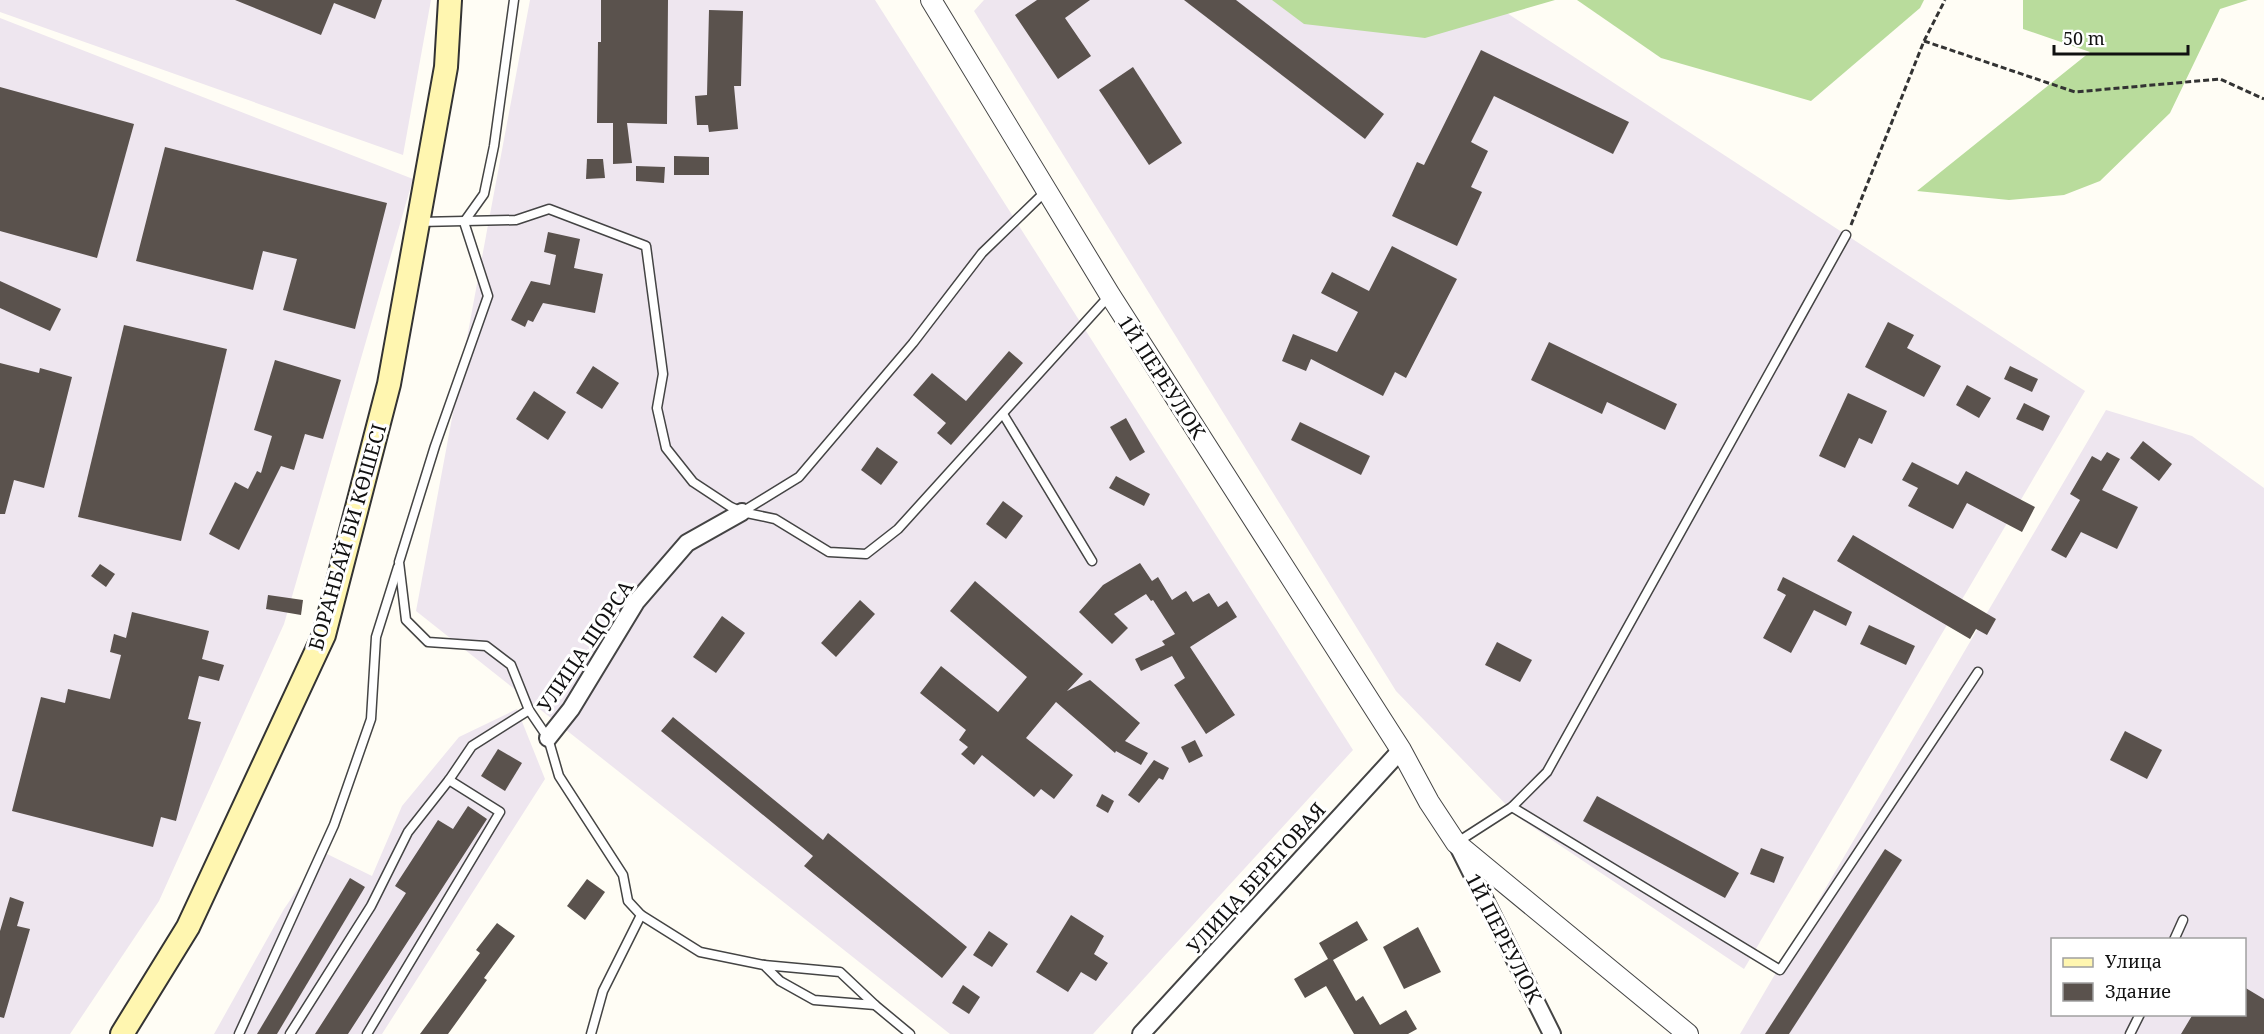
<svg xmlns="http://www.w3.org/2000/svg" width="2264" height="1034" font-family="'Noto Serif',serif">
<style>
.industrial{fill:#eee6ef;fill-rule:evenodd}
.forest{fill:#b9dc9c}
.building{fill:#5a524d}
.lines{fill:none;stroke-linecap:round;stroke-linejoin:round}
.service-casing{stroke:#444;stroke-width:11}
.minor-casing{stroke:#444;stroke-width:20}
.tertiary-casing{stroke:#444;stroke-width:22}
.secondary-casing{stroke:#333;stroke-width:26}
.path{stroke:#333;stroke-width:3;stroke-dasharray:6 3;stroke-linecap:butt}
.service{stroke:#fff;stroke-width:8}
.minor{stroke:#fff;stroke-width:16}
.tertiary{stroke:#fff;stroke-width:20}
.secondary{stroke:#fff6b0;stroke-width:22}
.labels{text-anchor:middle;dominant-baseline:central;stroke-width:6;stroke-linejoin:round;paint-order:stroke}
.street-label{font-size:20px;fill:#111;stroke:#fff}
</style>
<rect width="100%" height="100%" fill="#fffdf5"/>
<g class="industrial">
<polygon points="0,0 431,0 403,155 0,12"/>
<polygon points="530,0 875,0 1353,750 1093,1034 950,1034 416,611"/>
<polygon points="984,0 1487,0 2085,391 1744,969 1519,818 1396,691 974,11"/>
<polygon points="0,18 413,179 284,624 159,901 70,1034 0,1034"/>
<path d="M2106 410 2192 436 2264 488V1034H1740ZM2052 940H2244V1014H2052Z"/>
<polygon points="517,709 545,779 382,1034 214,1034 284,909 323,852 372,876 402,806 459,737"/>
</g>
<g class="forest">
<polygon points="1272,0 1555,0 1425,38 1304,24"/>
<polygon points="1577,0 1924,0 1920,8 1811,101 1661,58"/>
<polygon points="2023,0 2248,0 2220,9 2170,113 2100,181 2064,195 2009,200 1917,191 2090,52 2023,29"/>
</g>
<g class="building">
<polygon points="235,0 382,0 375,19 334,3 321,35"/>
<polygon points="601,0 668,0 667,124 627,123 632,163 613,164 613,123 597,123 598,42 601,42"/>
<polygon points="1037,0 1090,0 1065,18 1091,56 1058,79 1015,15"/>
<polygon points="1184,0 1236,0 1384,114 1365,139"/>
<polygon points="709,10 743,11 741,86 734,86 738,129 709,132 708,125 697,125 695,96 707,95"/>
<polygon points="1481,50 1629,122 1613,154 1494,96 1471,142 1488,151 1471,187 1482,192 1457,246 1392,216 1417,162 1424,165"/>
<polygon points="1133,67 1182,143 1149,165 1099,90"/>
<polygon points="0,87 134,124 97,258 0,231"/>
<polygon points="165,147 387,203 355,329 283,310 297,259 263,251 253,290 136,261"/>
<polygon points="674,156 709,157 709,175 674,175"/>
<polygon points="587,159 603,159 605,178 586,179"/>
<polygon points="636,166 665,167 664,183 636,181"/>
<polygon points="548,232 580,239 574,268 603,274 595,313 543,303 533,322 528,320 525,327 511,320 531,281 550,285 556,255 544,252"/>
<polygon points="1392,246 1457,279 1406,378 1395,372 1383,396 1311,359 1306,371 1282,361 1293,334 1337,352 1358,312 1321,293 1332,272 1369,291"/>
<polygon points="0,281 61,309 50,331 0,308"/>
<polygon points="1888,322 1914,335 1907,348 1941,366 1924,397 1865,367"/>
<polygon points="124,325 227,349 181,541 78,517"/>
<polygon points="1549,342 1677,404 1665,430 1607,402 1602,414 1531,380"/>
<polygon points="1009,351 1023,363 951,445 937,433 946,423 913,395 932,373 966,401"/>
<polygon points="275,360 341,380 323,439 305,434 294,470 281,466 239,550 209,534 235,482 248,489 257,471 261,473 272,436 254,430"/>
<polygon points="0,363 39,373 40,368 72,377 44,488 14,480 5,514 0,514"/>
<polygon points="593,366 619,383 602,409 576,393"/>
<polygon points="2010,366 2038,379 2032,392 2004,379"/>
<polygon points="1967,385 1991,398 1979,418 1956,405"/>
<polygon points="534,391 566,412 548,440 516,419"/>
<polygon points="1848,393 1887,411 1872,444 1859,438 1845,468 1819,456"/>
<polygon points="2024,403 2050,416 2043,431 2016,419"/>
<polygon points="1126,418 1145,452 1130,461 1110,427"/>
<polygon points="1300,422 1370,456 1361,475 1291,440"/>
<polygon points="2143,441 2172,464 2159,481 2130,458"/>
<polygon points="877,447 898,462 881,485 861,470"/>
<polygon points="2107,452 2120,459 2102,490 2138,507 2117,549 2081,532 2066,558 2051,550 2080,500 2070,494 2092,456 2101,461"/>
<polygon points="1912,462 1958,485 1966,471 2035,507 2022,532 1967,503 1953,529 1908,506 1918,488 1902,480"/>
<polygon points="1116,476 1150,494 1144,506 1109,488"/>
<polygon points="1003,501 1023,516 1006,539 986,524"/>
<polygon points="1853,535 1996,619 1987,635 1976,629 1970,639 1837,561"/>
<polygon points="1140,563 1152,581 1158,577 1172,600 1186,591 1193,602 1209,593 1218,607 1227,601 1237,617 1190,647 1235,715 1206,734 1174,685 1185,678 1172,656 1141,671 1135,659 1165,645 1162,641 1175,634 1153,600 1151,601 1146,594 1114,614 1128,628 1112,644 1079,612 1103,585"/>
<polygon points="100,564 115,574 106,587 91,576"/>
<polygon points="1783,577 1852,612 1846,626 1814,610 1791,653 1763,638 1786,595 1777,590"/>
<polygon points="975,581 1083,674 1067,691 1090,680 1140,723 1125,741 1148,753 1141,765 1116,751 1115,753 1056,702 1026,738 1073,775 1054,799 1041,789 1034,797 982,755 974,765 961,754 968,747 959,740 966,730 920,693 941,666 998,712 1027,677 950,611"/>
<polygon points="268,595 303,600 301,615 266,609"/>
<polygon points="860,600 875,614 836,657 821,643"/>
<polygon points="132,612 209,631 202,659 224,665 219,681 199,676 188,719 201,722 176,821 161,817 153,847 12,811 41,697 65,703 68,689 110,699 121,655 110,652 114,634 126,638"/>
<polygon points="722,616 745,633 716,673 693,657"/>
<polygon points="1869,625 1915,646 1906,665 1860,644"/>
<polygon points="1497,642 1532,660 1520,682 1485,665"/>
<polygon points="673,717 823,840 828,833 967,947 942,978 804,866 813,856 661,731"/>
<polygon points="2125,731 2162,750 2147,779 2110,760"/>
<polygon points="1195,740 1203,756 1189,763 1181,747"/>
<polygon points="498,749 522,763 505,791 481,776"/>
<polygon points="1154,760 1169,768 1163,780 1159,778 1139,803 1128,795"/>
<polygon points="1102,794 1114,801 1108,813 1096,806"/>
<polygon points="1597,796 1739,873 1725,898 1583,821"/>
<polygon points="468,806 487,819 348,1034 315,1034 406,893 395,886 438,820 453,829"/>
<polygon points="1761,848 1784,857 1774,883 1750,874"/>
<polygon points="1885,849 1902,860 1789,1034 1765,1034"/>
<polygon points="350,878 365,887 277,1034 257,1034"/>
<polygon points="587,879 605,892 585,920 567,906"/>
<polygon points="10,897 24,902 17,926 30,929 4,1018 0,1017 0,931"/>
<polygon points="1071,915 1104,936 1094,954 1108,963 1096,981 1081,972 1068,992 1036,972"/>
<polygon points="1357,921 1368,940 1333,960 1356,1001 1363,996 1380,1025 1406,1010 1417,1029 1408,1034 1354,1034 1326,986 1305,998 1294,979 1328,959 1319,943"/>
<polygon points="497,923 515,936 484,978 487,980 448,1034 420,1034 480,953 476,950"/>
<polygon points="1418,927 1441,972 1404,989 1383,947"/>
<polygon points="989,931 1008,944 992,967 973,955"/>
<polygon points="963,985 980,997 969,1014 952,1003"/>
<polygon points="2244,987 2264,999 2264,1034 2181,1034 2193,1014 2244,1014"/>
</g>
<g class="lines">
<defs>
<g id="service">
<polyline points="514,0 494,146 484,194 464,222 488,296 435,446 399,562 406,620 428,642 486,646 511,665 529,710 548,738 559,776 623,875 628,901 641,915 603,991 591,1034"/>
<polyline points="419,222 516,220 549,209 646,246 663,374 657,408 666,448 693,482 731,507 742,512 775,519 829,552 866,554 898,529 1110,295"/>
<polyline points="1003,414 1092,561"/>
<polyline points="742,512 799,477 913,343 982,253 1046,191"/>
<polyline points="1512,807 1780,970 1978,672"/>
<polyline points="1456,843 1512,807 1547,772 1846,235"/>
<polyline points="641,915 700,952 764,965 780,981 814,1000 875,1005 910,1034"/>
<polyline points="2174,940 2183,920"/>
<polyline points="764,965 840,972 875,1005"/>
<polyline points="239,1034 334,825 371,719 376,637 398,567"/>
<polyline points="290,1034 371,906 408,832 449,780 472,746 529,710"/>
<polyline points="367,1034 500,812 449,780"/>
<polyline points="2130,1034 2140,1014"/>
</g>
<g id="minor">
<polyline points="548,738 571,709 636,602 687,543 742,512"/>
<polyline points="1458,846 1552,1034"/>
<polyline points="1141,1034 1401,750"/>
</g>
<polyline id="tertiary" points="931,0 1110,295 1401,750 1429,802 1456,843 1688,1034"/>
<polyline id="secondary" points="122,1034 188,927 324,635 389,384 446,67 450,0"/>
</defs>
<use href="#service" class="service-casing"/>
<use href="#minor" class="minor-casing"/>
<use href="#tertiary" class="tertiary-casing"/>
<use href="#secondary" class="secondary-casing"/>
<g class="path">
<polyline points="1924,41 2075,92 2220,79 2264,99"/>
<polyline points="1851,225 1924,41 1945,0"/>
</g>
<use href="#service" class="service"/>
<use href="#minor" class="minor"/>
<use href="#tertiary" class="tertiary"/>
<use href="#secondary" class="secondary"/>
</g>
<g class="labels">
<g class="street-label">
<text transform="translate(1162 377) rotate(57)">1Й ПЕРЕУЛОК</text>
<text transform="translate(347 537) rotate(-74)">БОРАНБАЙ БИ КӨШЕСІ</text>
<text transform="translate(585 646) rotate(-56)">УЛИЦА ЩОРСА</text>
<text transform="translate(1256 878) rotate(-48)">УЛИЦА БЕРЕГОВАЯ</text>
<text transform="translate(1504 938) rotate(63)">1Й ПЕРЕУЛОК</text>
</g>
</g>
<rect x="2051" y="938" width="195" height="78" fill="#ffffff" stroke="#a0a0a0" stroke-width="1.5"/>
<rect x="2063" y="958" width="30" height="9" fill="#fff6b0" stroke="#a0a0a0" stroke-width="1.5"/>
<text x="2105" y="968" font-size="18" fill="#111111">Улица</text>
<rect x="2063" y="983" width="30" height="18" fill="#5a524d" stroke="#a0a0a0" stroke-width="1.5"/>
<text x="2105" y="998" font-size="18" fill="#111111">Здание</text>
<path d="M2054 45v9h134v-9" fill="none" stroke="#111111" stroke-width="3"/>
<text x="2063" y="45" font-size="18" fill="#111111" stroke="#ffffff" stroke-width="4.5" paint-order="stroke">50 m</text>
</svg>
